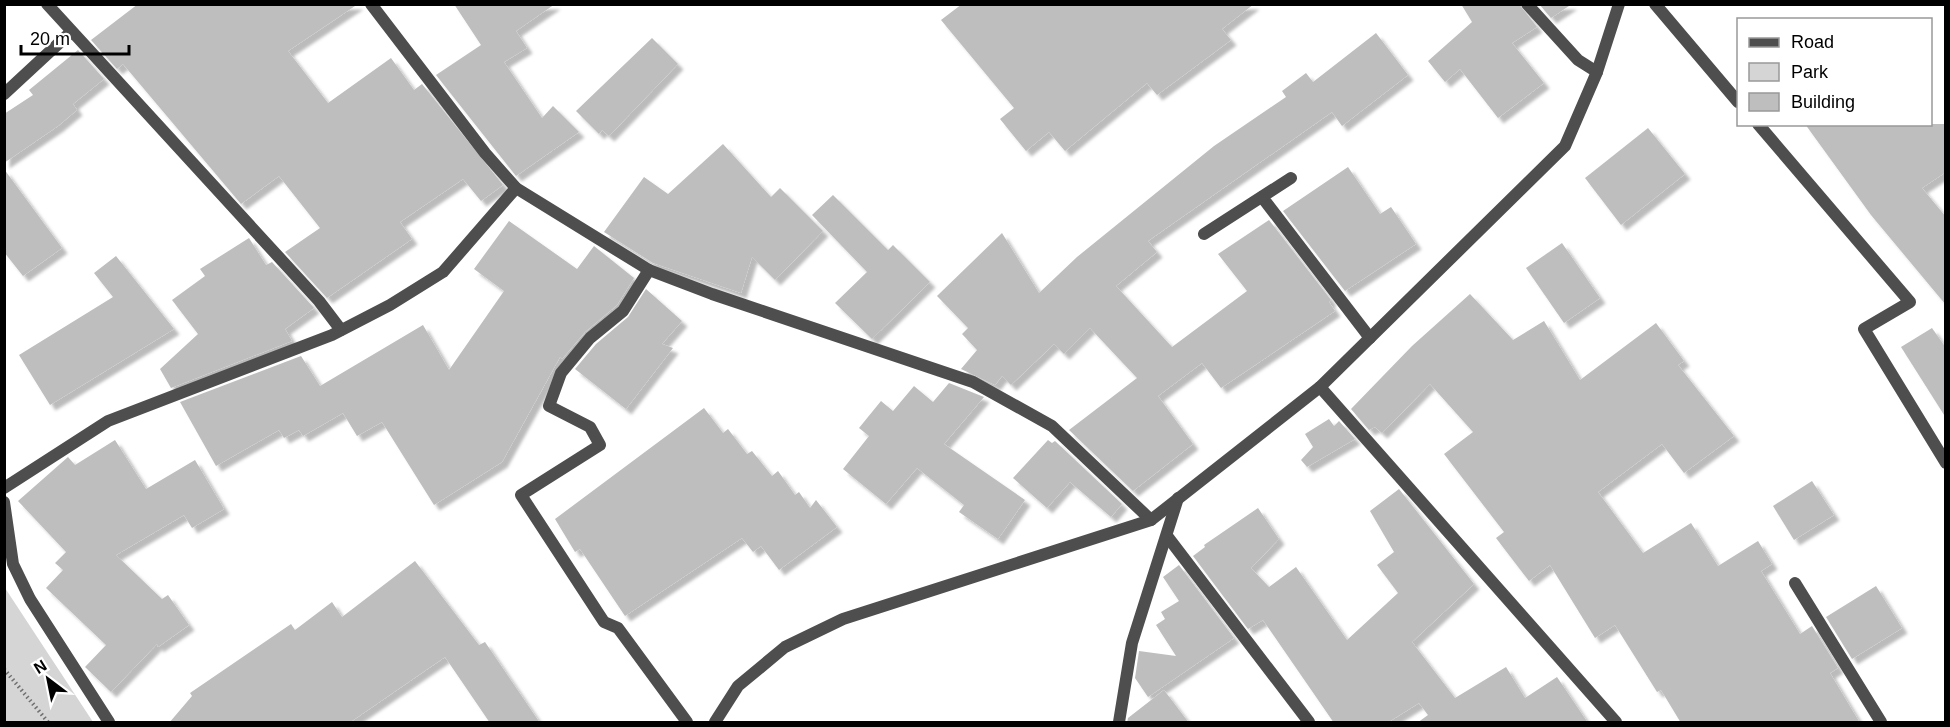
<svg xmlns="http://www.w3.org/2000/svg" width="1950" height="727" font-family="Helvetica,sans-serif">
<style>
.green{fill:#d5d5d5}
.building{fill:#bebebe;filter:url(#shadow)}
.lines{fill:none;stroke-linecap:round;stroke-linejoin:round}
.path{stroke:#707070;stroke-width:4;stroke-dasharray:1.5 3;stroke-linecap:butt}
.street{stroke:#4e4e4e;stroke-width:12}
</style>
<defs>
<filter id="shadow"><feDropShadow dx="5.5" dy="5.5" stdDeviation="1.5" flood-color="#0004"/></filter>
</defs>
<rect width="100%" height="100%" fill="#fff"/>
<polygon class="green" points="5,588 93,722 5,722"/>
<g class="building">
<polygon points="138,4 358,4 288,51 328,103 391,58 414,90 422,84 503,185 481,201 463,179 400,222 412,239 327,298 285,252 320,228 279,176 241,204 123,64 117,69 91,40"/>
<polygon points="454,4 555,4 516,31 527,48 504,62 542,118 553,106 579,132 516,176 436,75 481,45"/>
<polygon points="962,4 1254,4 1222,29 1231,40 1157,95 1147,83 1065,151 1049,132 1026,151 1000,119 1014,108 941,20"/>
<polygon points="1461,4 1519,4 1537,27 1512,43 1544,83 1498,118 1460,69 1445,82 1428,61 1472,22"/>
<polygon points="1539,4 1572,4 1551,18"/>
<polygon points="1376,33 1408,75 1342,126 1332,112 1148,241 1157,252 1116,286 1172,347 1247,291 1218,254 1269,220 1331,300 1329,302 1335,311 1221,388 1202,363 1158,396 1193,444 1133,491 1069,430 1137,378 1090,328 1064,354 1054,344 1011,385 1002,376 995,385 961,369 977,350 962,334 968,328 937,296 1002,233 1039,293 1077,257 1214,146 1286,97 1282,91 1306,73 1313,82"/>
<polygon points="652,38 678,64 609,136 602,130 599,134 576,111"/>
<polygon points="78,50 104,79 73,104 77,110 58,126 4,163 4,114 33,95 29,90"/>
<polygon points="1805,124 1946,124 1946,172 1922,188 1946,217 1946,305 1871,215"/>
<polygon points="1648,128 1685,174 1621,225 1585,178"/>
<polygon points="723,144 771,197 780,188 823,231 775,280 752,257 741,293 653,263 604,232 644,177 668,194"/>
<polygon points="1348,167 1380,214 1391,207 1416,244 1345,291 1283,211"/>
<polygon points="4,169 62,248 23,276 4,252"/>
<polygon points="833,195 888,250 893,245 930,282 872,339 835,303 867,272 812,215"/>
<polygon points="509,221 577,269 594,246 634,278 617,305 585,332 562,359 560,357 502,462 434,505 382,422 357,436 343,413 303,436 299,430 284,438 279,430 216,466 180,402 301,356 320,386 423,325 449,370 504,291 474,269"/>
<polygon points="249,238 266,265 272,262 314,308 285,329 292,341 171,388 160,369 198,334 172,300 205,276 200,269"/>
<polygon points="1562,243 1600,298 1564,323 1526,268"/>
<polygon points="116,256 174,329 50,405 19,355 113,297 94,273"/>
<polygon points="646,289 682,321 662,344 673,348 626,409 575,369 596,344 628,317"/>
<polygon points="1470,294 1513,340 1544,321 1580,380 1656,323 1684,361 1678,365 1734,436 1684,473 1662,444 1598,492 1643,553 1691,523 1718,566 1758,541 1772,564 1761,571 1800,634 1812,626 1838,668 1830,673 1860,723 1681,723 1661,690 1657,692 1615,625 1595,638 1550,565 1529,581 1496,538 1504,532 1444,454 1473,432 1430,384 1382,433 1375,427 1369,430 1351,409 1412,346"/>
<polygon points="1932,328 1946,348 1946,418 1901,347"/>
<polygon points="949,383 984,397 944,444 1025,500 998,539 959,512 964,505 917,468 886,504 843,469 869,436 859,428 881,401 893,411 914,386 933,402"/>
<polygon points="704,408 723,433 728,429 747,454 752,451 772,476 778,471 795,495 799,492 810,508 816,500 837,527 779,570 761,546 753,552 742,538 625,616 580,549 575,552 555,519"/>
<polygon points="1329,419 1334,426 1339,421 1355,439 1307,467 1301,460 1313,447 1305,434"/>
<polygon points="115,440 146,489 195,460 224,509 192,528 184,515 116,555 162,599 168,595 189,625 158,647 157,644 111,692 85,667 106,645 46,588 63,570 55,563 66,552 18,501 68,457 75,465"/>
<polygon points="1048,440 1052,443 1055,441 1122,504 1111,517 1070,482 1047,508 1013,478"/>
<polygon points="1812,481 1834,515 1794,540 1773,506"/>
<polygon points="1399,489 1474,584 1412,642 1455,698 1506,667 1525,698 1557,677 1588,723 1417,723 1428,715 1419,703 1387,723 1334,723 1263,620 1248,629 1193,556 1205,547 1204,545 1258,508 1279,539 1251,568 1269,587 1296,567 1347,640 1398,593 1377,565 1394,552 1370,511"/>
<polygon points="415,561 479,645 485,642 540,723 490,723 445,657 349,723 169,723 192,696 190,693 291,624 295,630 332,602 342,617"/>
<polygon points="1179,565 1234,638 1148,697 1135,678 1139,651 1176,656 1156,625 1165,619 1161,612 1179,601 1163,577"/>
<polygon points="1876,586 1902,628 1852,659 1826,617"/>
<polygon points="1164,690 1189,723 1127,723 1128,718"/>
</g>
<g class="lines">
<polyline class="path" points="4,669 48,722"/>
<g class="street">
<polyline points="47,4 319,301 341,330"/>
<polyline points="371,4 485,153 516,188 649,270 712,294 973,382 1052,426 1151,520"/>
<polyline points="1527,4 1578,60 1597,72"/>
<polyline points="1655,4 1738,102"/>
<polyline points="4,94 71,32"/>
<polyline points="1758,124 1910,302 1864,329 1946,463"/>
<polyline points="1262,197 1370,338"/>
<polyline points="1204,234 1291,178"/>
<polyline points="649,270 623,311 590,338 561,373 549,406 590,427 600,445 521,495 604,622 618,628 687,722"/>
<polyline points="1320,387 1616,722"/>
<polyline points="4,488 108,421 332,335 390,305 443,272 516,188"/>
<polyline points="4,502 13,564 30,599 109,722"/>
<polyline points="1167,536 1309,722"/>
<polyline points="1795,583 1881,722"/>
<polyline points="715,722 738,686 785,647 843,619 1151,520 1320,387 1565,146 1597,72 1619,4"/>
<polyline points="1119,722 1132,643 1178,498"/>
</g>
</g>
<rect width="1950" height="727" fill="none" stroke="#000000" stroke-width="12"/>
<rect x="1737" y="18" width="195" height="108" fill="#ffffff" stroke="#999999" stroke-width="1.5"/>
<rect x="1749" y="38" width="30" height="9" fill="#4e4e4e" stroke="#999999" stroke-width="1.5"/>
<text x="1791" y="48" font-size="18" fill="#000000">Road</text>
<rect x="1749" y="63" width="30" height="18" fill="#d5d5d5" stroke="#999999" stroke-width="1.5"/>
<text x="1791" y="78" font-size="18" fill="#000000">Park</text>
<rect x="1749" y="93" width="30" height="18" fill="#bebebe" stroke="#999999" stroke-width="1.5"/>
<text x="1791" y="108" font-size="18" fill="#000000">Building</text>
<g transform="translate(48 679) rotate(328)" stroke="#ffffff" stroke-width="4.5" paint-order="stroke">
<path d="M0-4.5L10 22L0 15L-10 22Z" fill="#000000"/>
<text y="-9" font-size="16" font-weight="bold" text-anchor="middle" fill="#000000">N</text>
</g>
<path d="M21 45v9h108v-9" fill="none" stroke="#000000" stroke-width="3"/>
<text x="30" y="45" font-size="18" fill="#000000" stroke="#ffffff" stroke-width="4.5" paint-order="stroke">20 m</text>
</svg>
